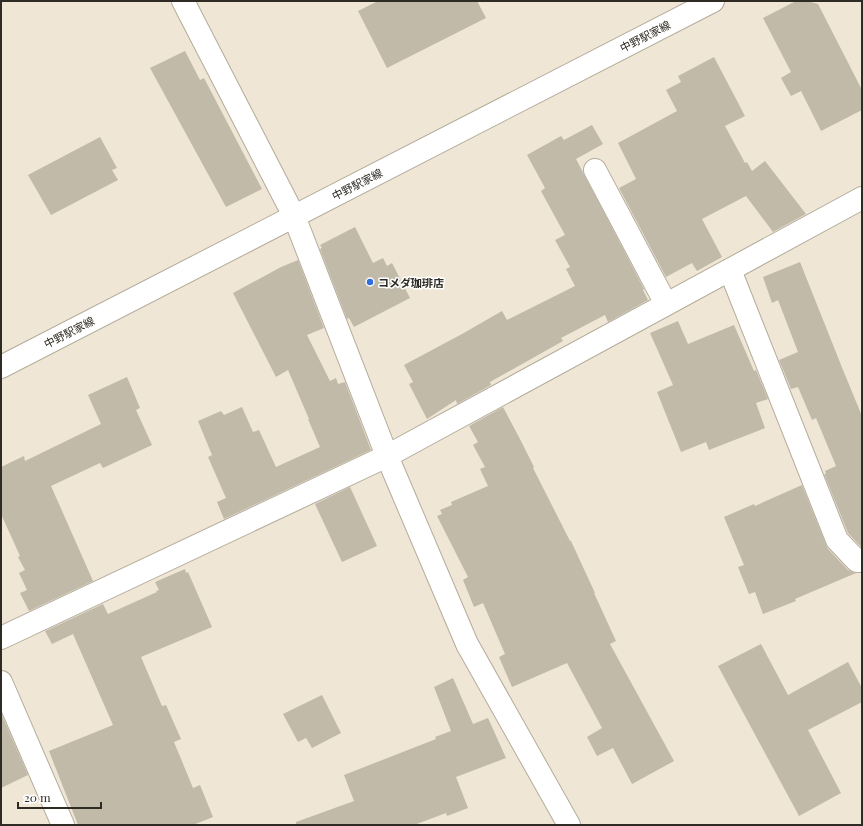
<svg xmlns="http://www.w3.org/2000/svg" width="863" height="826" font-family="'Playfair Display','Noto Sans JP',serif">
<style>
.building{fill:#c1baa9}
.lines{fill:none;stroke-linecap:round;stroke-linejoin:round}
.minor-casing{stroke:#b4ac9b;stroke-width:24}
.secondary-casing{stroke:#b4ac9b;stroke-width:24}
.minor{stroke:#fff;stroke-width:22}
.secondary{stroke:#fff;stroke-width:22}
.poi-dot{fill:#306fdd;stroke:#fff;stroke-width:1.5}
.labels{text-anchor:middle;dominant-baseline:central;stroke-width:3;stroke-linejoin:round;paint-order:stroke}
.street-label{font-size:11px;fill:#2e2b24;stroke:#fff}
.poi-label{font-size:11px;font-weight:bold;fill:#2e2b24;stroke:#fff;text-anchor:start}
</style>
<rect width="100%" height="100%" fill="#efe6d5"/>
<g class="building">
<polygon points="378,1 477,1 486,18 387,68 358,11"/>
<polygon points="796,1 807,1 818,4 862,90 862,110 821,131 801,91 791,96 781,78 791,72 763,18"/>
<polygon points="185,51 200,80 204,78 262,189 226,207 150,68"/>
<polygon points="714,57 745,116 725,126 745,163 747,162 752,171 765,161 806,214 773,232 746,196 702,219 722,257 697,271 692,263 666,277 619,188 636,179 618,143 677,111 666,90 681,82 678,76"/>
<polygon points="592,125 603,144 576,159 644,289 643,290 648,300 608,322 605,315 561,338 563,341 490,382 491,385 457,404 456,400 427,419 409,384 413,382 404,365 462,334 502,311 507,320 575,286 566,269 570,267 555,240 565,235 541,191 545,188 527,155 561,136 564,140"/>
<polygon points="100,137 117,168 112,170 118,180 51,215 28,175"/>
<polygon points="355,227 373,263 383,258 387,266 392,263 410,298 354,327 349,318 347,319 320,249 322,248 320,245"/>
<polygon points="298,260 324,328 307,335 330,381 336,378 338,384 345,382 371,450 224,519 217,502 226,498 208,457 212,455 198,421 221,411 224,415 242,407 253,432 259,430 276,467 320,447 308,419 309,419 288,370 276,377 233,293 281,267"/>
<polygon points="800,262 843,370 862,416 862,548 848,533 824,474 826,474 825,471 836,466 816,418 812,420 798,387 791,389 779,360 798,352 778,300 772,303 763,277"/>
<polygon points="678,321 688,344 734,325 754,371 756,370 768,399 756,403 765,428 709,450 706,442 681,452 657,392 673,385 650,333"/>
<polygon points="127,377 140,408 136,410 152,445 103,468 100,463 51,486 93,581 29,611 20,593 27,590 19,573 25,570 18,557 20,556 1,514 1,467 24,456 25,461 101,424 88,395"/>
<polygon points="503,407 521,441 534,467 533,468 570,541 571,541 595,593 594,593 616,641 610,644 674,761 632,784 613,748 597,756 587,737 602,728 567,663 512,687 499,657 505,654 483,603 474,607 463,580 468,577 437,516 442,514 440,510 452,505 451,502 488,486 480,469 485,467 473,445 478,442 469,426"/>
<polygon points="802,485 826,545 828,549 848,570 852,572 856,573 795,599 796,601 763,614 755,592 749,594 738,567 744,565 724,517 754,504 755,506"/>
<polygon points="350,487 377,546 342,562 315,504"/>
<polygon points="185,569 186,573 188,572 212,627 141,657 162,706 166,705 181,739 174,742 193,788 200,785 213,817 193,825 78,825 49,751 113,725 73,634 52,644 45,631 103,604 108,614 157,592 156,591 159,590 155,582"/>
<polygon points="761,644 788,695 848,662 862,688 862,702 808,730 841,793 799,816 718,666"/>
<polygon points="453,678 473,724 488,718 506,758 456,777 468,808 447,816 446,813 414,825 296,825 296,822 354,801 344,775 436,739 435,737 451,731 434,687"/>
<polygon points="322,695 341,733 312,748 306,738 298,742 283,714"/>
<polygon points="1,713 28,775 1,788"/>
</g>
<g class="lines">
<defs>
<g id="minor">
<polyline points="183,1 294,216 387,456 467,644 569,825"/>
<polyline points="595,170 666,304"/>
<polyline points="730,270 837,540 857,561 862,561"/>
<polyline points="1,638 387,456 862,198"/>
<polyline points="1,682 63,825"/>
</g>
<polyline id="secondary" points="1,367 713,1"/>
</defs>
<use href="#minor" class="minor-casing"/>
<use href="#secondary" class="secondary-casing"/>
<use href="#minor" class="minor"/>
<use href="#secondary" class="secondary"/>
</g>
<circle class="poi-dot" cx="370" cy="282" r="4"/>
<g class="labels">
<g class="street-label">
<text transform="translate(645 36) rotate(-27)">中野駅家線</text>
<text transform="translate(357 184) rotate(-27)">中野駅家線</text>
<text transform="translate(69 332) rotate(-27)">中野駅家線</text>
</g>
<g class="poi-label">
<text x="378" y="282">コメダ珈琲店</text>
</g>
</g>
<rect width="863" height="826" fill="none" stroke="#2e2b24" stroke-width="4"/>
<path d="M18 802v6h83v-6" fill="none" stroke="#2e2b24" stroke-width="2"/>
<text x="24" y="802" font-size="12" fill="#2e2b24" stroke="#ffffff" stroke-width="3" paint-order="stroke">20 m</text>
</svg>
